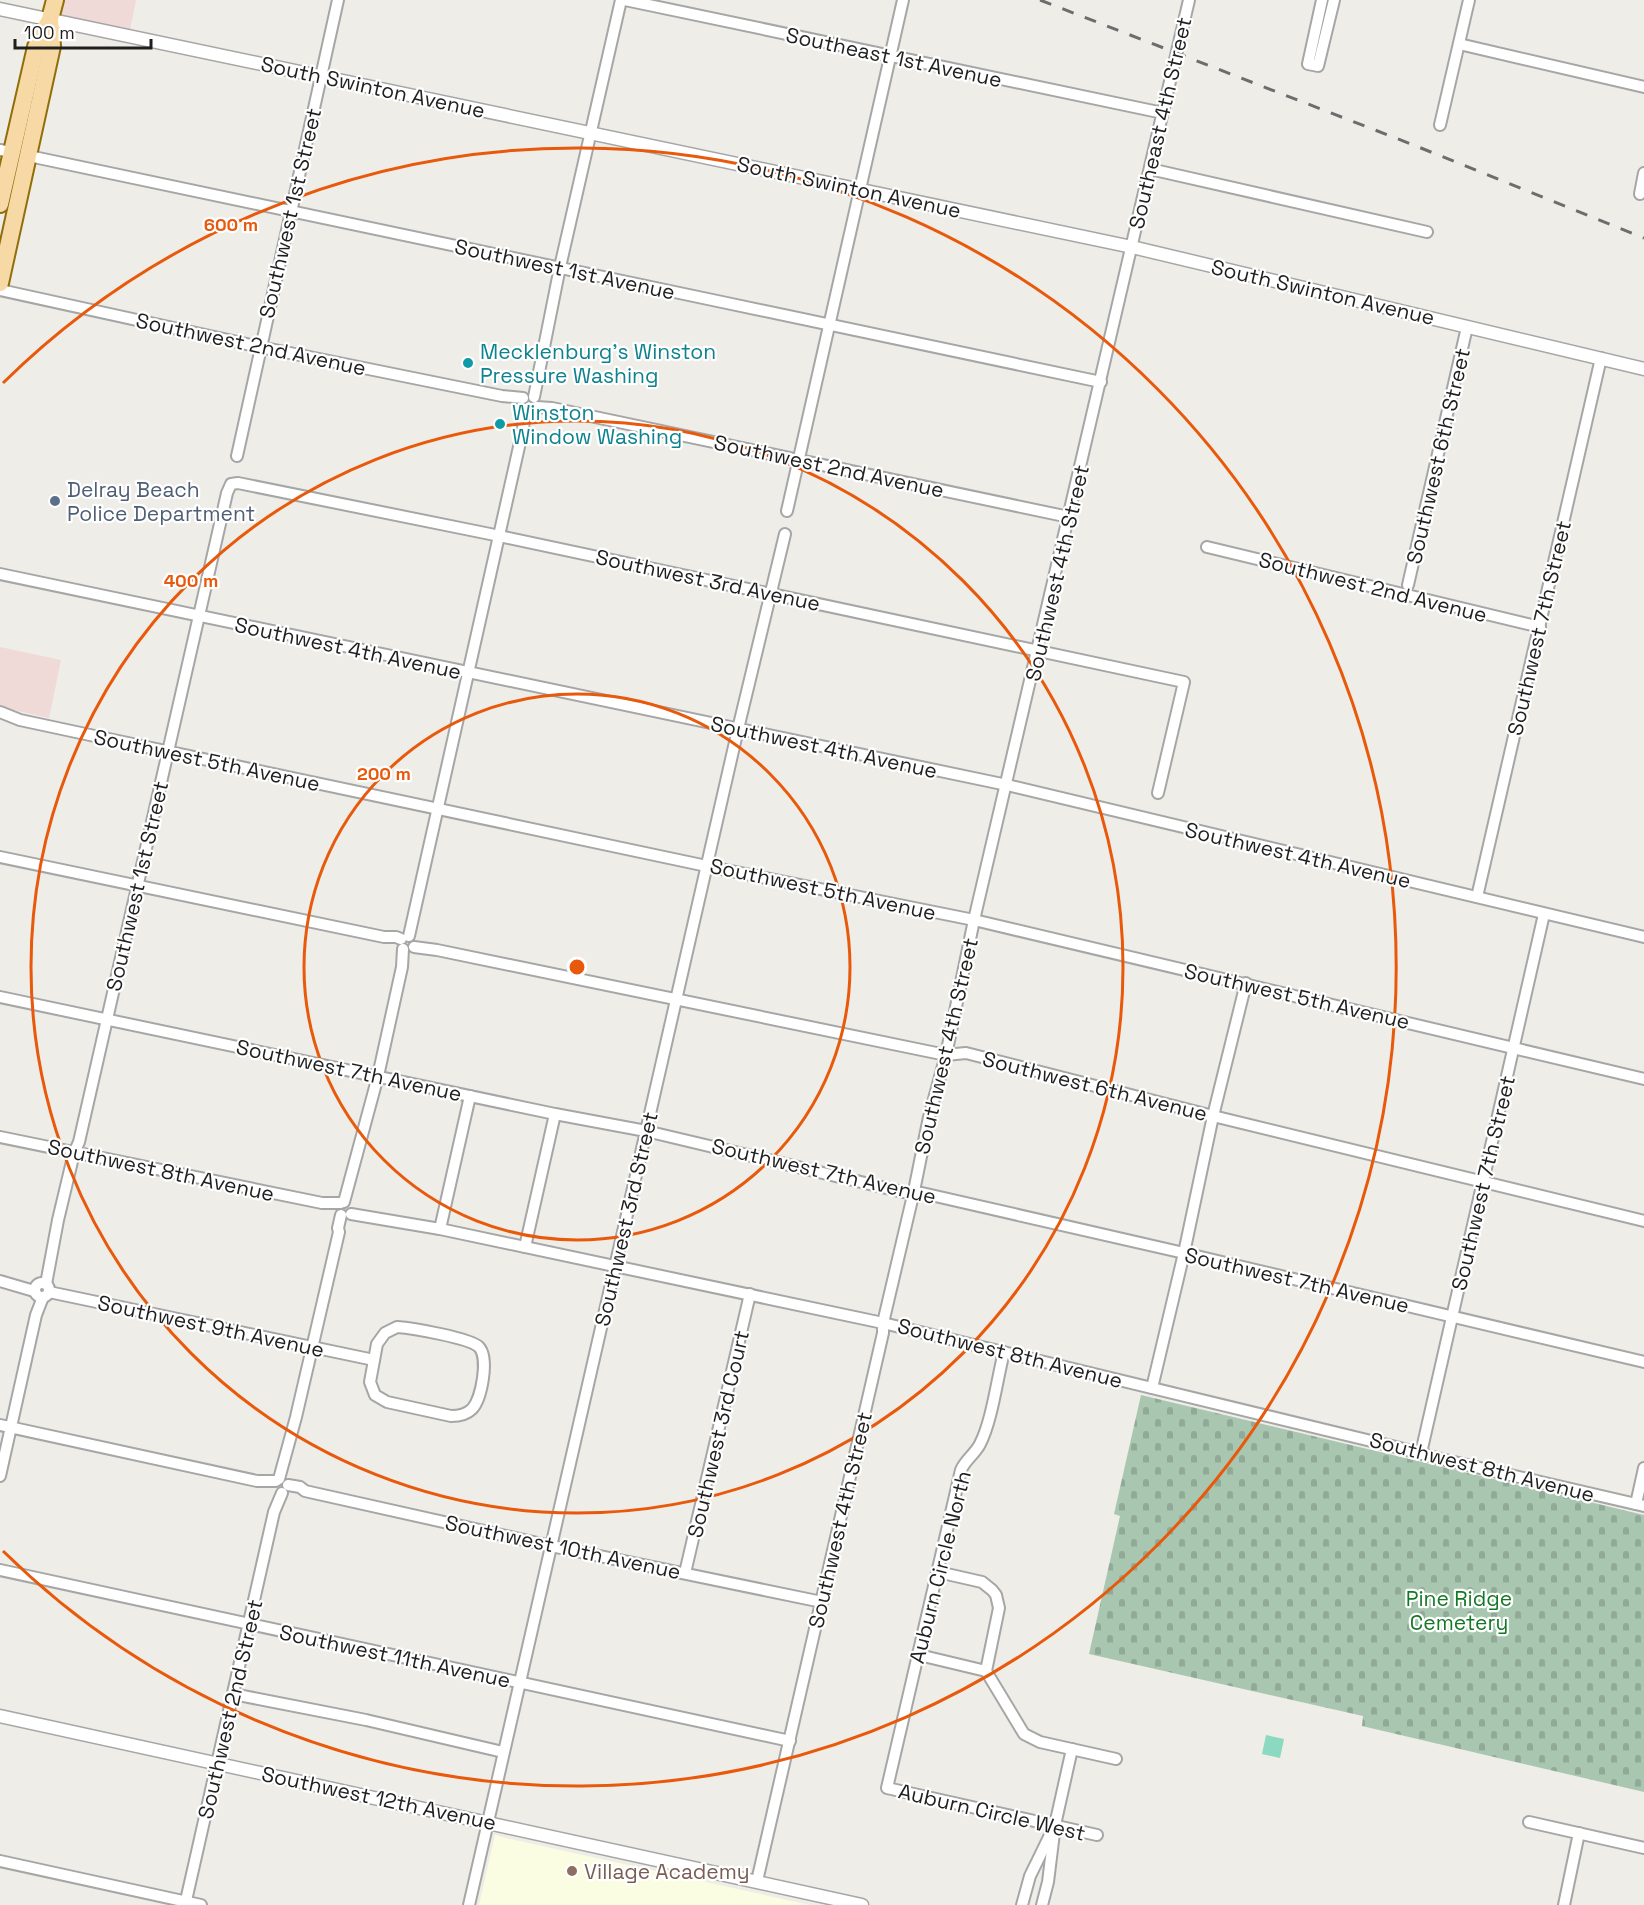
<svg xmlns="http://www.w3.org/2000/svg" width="1644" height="1905" font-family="'Space Grotesk',sans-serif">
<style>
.commercial{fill:#efdad7}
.education{fill:#fbfde2}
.cemetery{fill:url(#cemetery-stones)}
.pitch{fill:#8ad9c0}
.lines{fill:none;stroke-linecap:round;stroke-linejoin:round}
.minor-casing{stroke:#a6a6a6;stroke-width:14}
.tertiary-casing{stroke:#a6a6a6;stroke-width:15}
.primary-casing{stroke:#916e0a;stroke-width:20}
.minor{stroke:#fff;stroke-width:10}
.tertiary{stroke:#fff;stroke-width:12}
.primary{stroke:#f6d9a5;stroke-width:16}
.rail{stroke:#6d6d6d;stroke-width:3;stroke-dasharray:12 12;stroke-linecap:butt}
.ring{fill:none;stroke:#e8590c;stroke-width:3}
.culture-dot{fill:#0f9aa8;stroke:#fff;stroke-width:2}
.service-dot{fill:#5c6f8a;stroke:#fff;stroke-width:2}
.education-dot{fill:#8d6e63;stroke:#fff;stroke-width:2}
.labels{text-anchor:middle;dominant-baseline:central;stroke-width:4.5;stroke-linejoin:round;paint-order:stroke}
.street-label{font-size:21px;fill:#1f1f1f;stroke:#fff}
.culture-label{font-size:21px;fill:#0d838f;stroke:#fff;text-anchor:start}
.service-label{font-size:21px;fill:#4e5e75;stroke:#fff;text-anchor:start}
.park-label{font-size:21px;fill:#137823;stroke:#fff}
.education-label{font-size:21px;fill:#785e54;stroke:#fff;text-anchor:start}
.centre{fill:#e8590c;stroke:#fff;stroke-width:3}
.ring-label{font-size:18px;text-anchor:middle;font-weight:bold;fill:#e8590c;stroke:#fff;stroke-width:4.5;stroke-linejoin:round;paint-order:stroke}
</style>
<defs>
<pattern id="cemetery-stones" width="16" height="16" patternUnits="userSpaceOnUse" patternTransform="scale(1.5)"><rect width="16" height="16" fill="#a9c7b0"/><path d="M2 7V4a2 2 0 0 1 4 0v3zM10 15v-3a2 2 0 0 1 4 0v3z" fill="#91aa97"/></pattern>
</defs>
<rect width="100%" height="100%" fill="#efede7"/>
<g class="commercial">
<polygon points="61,0 136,0 130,30 58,14"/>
<polygon points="0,647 61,660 49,718 0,707"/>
</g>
<polygon class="education" points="495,1835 506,1838 810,1905 479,1905"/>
<polygon class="cemetery" points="1141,1395 1644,1515 1644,1792 1362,1726 1363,1716 1089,1654 1120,1516 1114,1514"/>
<polygon class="pitch" points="1266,1735 1284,1739 1280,1758 1262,1754"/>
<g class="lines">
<defs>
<g id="minor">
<polyline points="625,0 1163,113"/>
<polyline points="1322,0 1308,64 1318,66 1334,0"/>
<polyline points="1459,44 1644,87"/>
<polyline points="1440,125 1469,0"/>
<polyline points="0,150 12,152"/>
<path d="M29 156C386 234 744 305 1101 382"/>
<polyline points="1150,169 1427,232"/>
<polyline points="1640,194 1644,173"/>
<polyline points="0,290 260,347 502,396 523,398"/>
<polyline points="534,397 560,267 621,0"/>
<polyline points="536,407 552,408 1069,517"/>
<polyline points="237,456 338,0"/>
<polyline points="787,511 903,0"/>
<polyline points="1207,547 1540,627"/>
<polyline points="0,574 1007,785 1644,937"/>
<polyline points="1408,585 1467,327"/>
<polyline points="0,712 20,720 90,735 716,868 974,920 1644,1079"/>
<polyline points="0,857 384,937 396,937 401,939"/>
<polyline points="1477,897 1601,358"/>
<polyline points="409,936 523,429 525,409"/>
<polyline points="414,947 437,950 946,1055 966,1053 1213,1116 1644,1221"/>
<polyline points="0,997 555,1114 646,1131 903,1192 922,1193 1184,1253 1644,1362"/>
<polyline points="0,1137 322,1203 341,1203"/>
<polyline points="344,1202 378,1076 402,967 403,949"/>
<polyline points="351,1214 440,1229 883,1323 1396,1447 1441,1459 1644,1506"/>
<polyline points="440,1229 470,1096"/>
<polyline points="525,1247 555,1114"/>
<polyline points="0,1281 34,1291"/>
<circle cx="42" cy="1290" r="7"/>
<polyline points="46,1284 58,1220 74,1153 79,1142 227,493 231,484 238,483 490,534 1184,682 1158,793"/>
<polyline points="49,1292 374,1360"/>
<path d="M397 1327C412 1328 470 1338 479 1347 489 1358 482 1398 472 1409 466 1415 459 1416 451 1416L387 1402 375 1395 370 1382 377 1344 385 1333Z"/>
<path d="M1004 1352C997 1379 992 1421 980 1444 975 1454 965 1460 961 1470L887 1788 1097 1835"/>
<polyline points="1152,1388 1184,1253 1213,1116 1246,983"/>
<polyline points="0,1425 257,1481 276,1481"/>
<polyline points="1421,1453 1544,914"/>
<polyline points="0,1476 36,1315 43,1297"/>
<polyline points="279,1479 296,1417 339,1232 338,1228 341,1215"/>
<polyline points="288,1485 300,1487 305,1491 551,1546 822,1602"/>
<polyline points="1636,1504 1644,1468"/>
<polyline points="0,1570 790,1741"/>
<polyline points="938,1572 982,1582 992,1590 996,1595 999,1608 986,1671 1024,1734 1040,1742 1116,1759"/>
<polyline points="685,1573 750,1294"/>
<polyline points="919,1655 986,1671"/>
<polyline points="233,1694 366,1720 503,1752"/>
<polyline points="1529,1822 1644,1848"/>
<polyline points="0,1861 201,1905"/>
<polyline points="757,1881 883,1333 883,1323 914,1191 929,1117 946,1055 974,920 1189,0"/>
<polyline points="185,1905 274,1512 282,1493"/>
<polyline points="469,1905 738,729 785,534"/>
<polyline points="1022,1905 1030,1876 1052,1831"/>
<polyline points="1042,1905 1048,1882 1055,1825 1072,1749"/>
<polyline points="1564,1905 1579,1833"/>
</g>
<g id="tertiary">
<polyline points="0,9 1132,247 1644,369"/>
<polyline points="0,1716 862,1905"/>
</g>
<g id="primary">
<polyline points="0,204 36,47 42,33 50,20"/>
<polyline points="0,283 52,46 50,19 55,0"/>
</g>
</defs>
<use href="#minor" class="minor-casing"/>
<use href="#tertiary" class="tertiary-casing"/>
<use href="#primary" class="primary-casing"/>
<use href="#minor" class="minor"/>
<use href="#tertiary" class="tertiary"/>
<use href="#primary" class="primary"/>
<polyline class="rail" points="1040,0 1411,144 1644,238"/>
</g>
<g class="ring">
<circle cx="577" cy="967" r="273"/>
<circle cx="577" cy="967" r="546"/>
<path d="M3 383A819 819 0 1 1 3 1551"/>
</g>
<g class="culture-dot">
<circle cx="468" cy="363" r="6"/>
<circle cx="500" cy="424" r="6"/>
</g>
<circle class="service-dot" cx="55" cy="501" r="6"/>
<circle class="education-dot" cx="572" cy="1871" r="6"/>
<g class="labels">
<g class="street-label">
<text transform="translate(894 57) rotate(12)">Southeast 1st Avenue</text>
<text transform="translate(373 87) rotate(12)">South Swinton Avenue</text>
<text transform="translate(1160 123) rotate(-77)">Southeast 4th Street</text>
<text transform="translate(849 187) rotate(12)">South Swinton Avenue</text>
<text transform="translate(290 213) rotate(-77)">Southwest 1st Street</text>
<text transform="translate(565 269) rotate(12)">Southwest 1st Avenue</text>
<text transform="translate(1323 292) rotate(13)">South Swinton Avenue</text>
<text transform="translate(251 344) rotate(12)">Southwest 2nd Avenue</text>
<text transform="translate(1438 456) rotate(-77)">Southwest 6th Street</text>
<text transform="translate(829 466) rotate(12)">Southwest 2nd Avenue</text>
<text transform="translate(1057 573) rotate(-77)">Southwest 4th Street</text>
<text transform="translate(708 580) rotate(12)">Southwest 3rd Avenue</text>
<text transform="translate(1373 587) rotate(14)">Southwest 2nd Avenue</text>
<text transform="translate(1539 628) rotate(-77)">Southwest 7th Street</text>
<text transform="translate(348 648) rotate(12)">Southwest 4th Avenue</text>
<text transform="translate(824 747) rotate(12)">Southwest 4th Avenue</text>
<text transform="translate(207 760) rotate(12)">Southwest 5th Avenue</text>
<text transform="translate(1298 855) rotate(13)">Southwest 4th Avenue</text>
<text transform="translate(137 886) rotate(-77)">Southwest 1st Street</text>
<text transform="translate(823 889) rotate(12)">Southwest 5th Avenue</text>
<text transform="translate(1297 996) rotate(13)">Southwest 5th Avenue</text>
<text transform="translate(946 1046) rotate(-77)">Southwest 4th Street</text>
<text transform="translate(349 1070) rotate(12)">Southwest 7th Avenue</text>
<text transform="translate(1095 1086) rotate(14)">Southwest 6th Avenue</text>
<text transform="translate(161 1170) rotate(12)">Southwest 8th Avenue</text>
<text transform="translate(824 1171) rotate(13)">Southwest 7th Avenue</text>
<text transform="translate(1483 1183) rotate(-77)">Southwest 7th Street</text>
<text transform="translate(626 1219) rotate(-77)">Southwest 3rd Street</text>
<text transform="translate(1297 1280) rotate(13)">Southwest 7th Avenue</text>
<text transform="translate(211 1326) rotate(12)">Southwest 9th Avenue</text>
<text transform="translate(1010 1353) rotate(14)">Southwest 8th Avenue</text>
<text transform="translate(718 1434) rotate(-77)">Southwest 3rd Court</text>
<text transform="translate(1482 1467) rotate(14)">Southwest 8th Avenue</text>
<text transform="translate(840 1520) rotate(-77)">Southwest 4th Street</text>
<text transform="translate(563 1547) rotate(12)">Southwest 10th Avenue</text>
<text transform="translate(940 1567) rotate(-76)">Auburn Circle North</text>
<text transform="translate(395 1656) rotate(12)">Southwest 11th Avenue</text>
<text transform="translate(230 1709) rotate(-77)">Southwest 2nd Street</text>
<text transform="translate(379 1798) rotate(12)">Southwest 12th Avenue</text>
<text transform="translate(992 1812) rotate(13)">Auburn Circle West</text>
</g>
<g class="culture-label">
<text x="480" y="351">Mecklenburg's Winston<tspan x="480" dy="24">Pressure Washing</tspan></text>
<text x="512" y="412">Winston<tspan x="512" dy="24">Window Washing</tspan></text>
</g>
<g class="service-label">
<text x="67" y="489">Delray Beach<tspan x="67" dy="24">Police Department</tspan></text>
</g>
<g class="park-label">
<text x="1459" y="1598">Pine Ridge<tspan x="1459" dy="24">Cemetery</tspan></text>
</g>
<g class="education-label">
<text x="584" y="1871">Village Academy</text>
</g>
</g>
<circle cx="577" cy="967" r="9" class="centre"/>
<g class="ring-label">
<text x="231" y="231">600 m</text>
<text x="191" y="587">400 m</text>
<text x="384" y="780">200 m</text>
</g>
<path d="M15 39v9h136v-9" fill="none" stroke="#1f1f1f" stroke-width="3"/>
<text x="24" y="39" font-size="18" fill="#1f1f1f" stroke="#ffffff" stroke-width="4.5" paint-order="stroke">100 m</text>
</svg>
